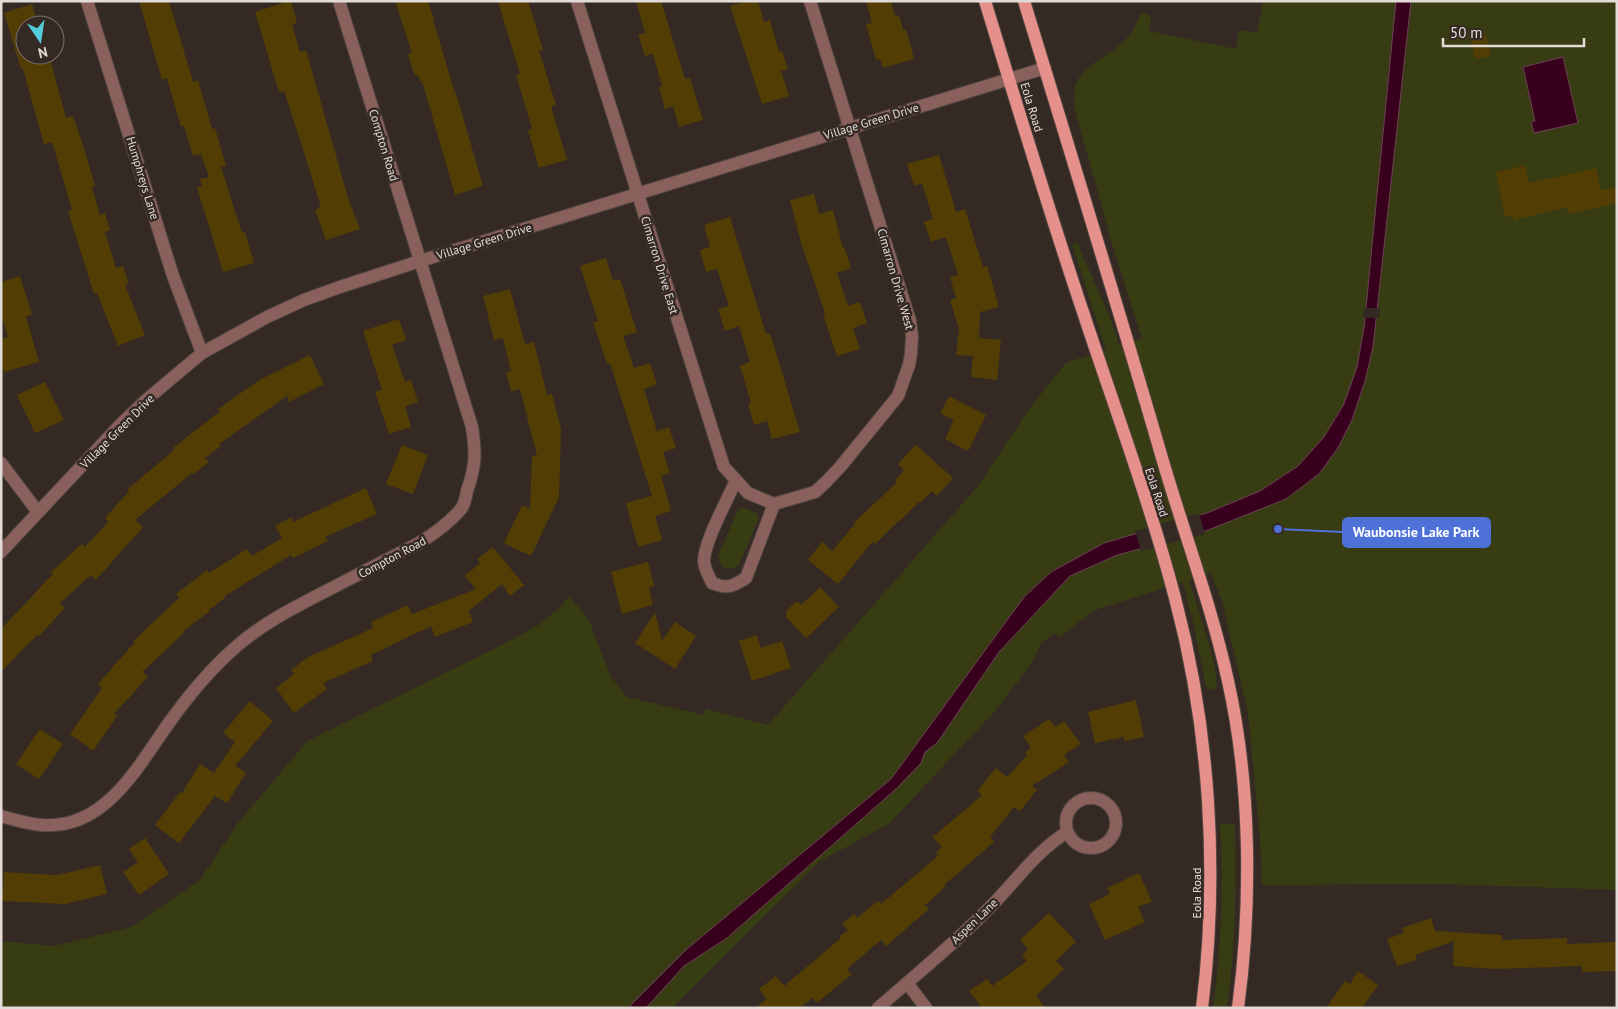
<svg xmlns="http://www.w3.org/2000/svg" width="1618" height="1009" font-family="'PT Sans',sans-serif">
<style>
.green{fill:#373c12}
.water{fill:#39001e;stroke:#6c4256}
.pier{fill:#352a23}
.building{fill:#523d05}
.lines{fill:none;stroke-linecap:round;stroke-linejoin:round}
.minor-casing{stroke:#514640;stroke-width:14}
.major-casing{stroke:#514640;stroke-width:14}
.minor{stroke:#89605c;stroke-width:12}
.major{stroke:#e5908a;stroke-width:12}
.labels{text-anchor:middle;dominant-baseline:central;stroke-width:5;stroke-linejoin:round;paint-order:stroke}
.street-label{font-size:12px;fill:#e3dbd7;stroke:#352a23}
.leader{fill:none;stroke:#4e71d8;stroke-width:2}
.callout-dot{fill:#4e71d8;stroke:#352a23;stroke-width:2}
.callout{fill:#4e71d8;stroke:#4e71d8;stroke-width:2}
.callout-label{font-size:14px;text-anchor:middle;font-weight:bold;fill:#fff}
</style>
<rect width="100%" height="100%" fill="#352a23"/>
<g class="green">
<path d="M1263 1H1617V890L1442 884 1262 885 1260 837 1248 713 1222 601 1211 573 1189 580C1194 596 1222 677 1216 688L1211 690 1206 686 1194 626 1183 582 1095 610 1059 637 1054 633 1042 643 1028 668 996 710 889 824 820 861 676 1004 674 1008H1V941L54 946 131 927 200 880 238 823 307 741 500 646 540 624 560 607 569 596 589 620 611 677 627 697 704 715 706 709 768 725 978 486 1032 405 1067 362 1106 350 1072 244 1077 242C1091 277 1109 309 1119 345L1142 338 1115 254 1075 110C1069 64 1098 67 1124 41 1132 34 1137 24 1140 14L1143 13 1151 16 1149 31 1236 49 1239 30 1257 33Z"/>
<path d="M742 507 758 514 759 518 740 562C735 569 729 570 722 567L718 556 738 510Z"/>
<path d="M1220 824H1235C1236 885 1236 947 1227 1008H1213C1222 947 1223 885 1220 824Z"/>
</g>
<g class="water">
<polygon points="1396,1 1411,1 1373,347 1365,381 1352,420 1338,448 1319,474 1286,499 1203,532 1117,555 1070,576 999,652 937,743 925,752 921,763 897,788 727,938 684,966 646,1008 628,1008 687,949 891,779 1024,597 1051,572 1104,543 1207,513 1260,491 1298,466 1324,437 1344,404 1357,367 1364,328"/>
<polygon points="1563,57 1578,123 1534,133 1531,122 1535,121 1523,67"/>
</g>
<g class="pier">
<polygon points="1364,308 1380,308 1379,318 1363,318"/>
<polygon points="1199,513 1205,534 1141,551 1135,531"/>
</g>
<g class="building">
<polygon points="139,1 169,1 193,82 198,80 212,129 215,128 226,166 221,167 242,233 245,232 254,263 223,272 197,187 202,186 200,179 209,177 201,154 193,156 184,126 181,127 167,78 162,80"/>
<polygon points="289,1 291,1 297,23 292,25 300,52 306,50 348,198 360,229 326,240 315,210 321,207 301,143 284,91 279,92 255,12"/>
<polygon points="395,1 428,1 434,20 433,20 455,93 456,93 483,186 455,195 422,81 420,82 418,75 414,75 408,54 412,53"/>
<polygon points="498,1 528,1 543,50 539,51 556,105 551,106 567,160 539,168 528,130 532,129 516,75 520,74"/>
<polygon points="636,1 661,1 685,79 690,78 703,120 679,127 673,106 665,109 659,87 662,86 653,54 645,56 638,35 645,33"/>
<polygon points="746,1 758,1 764,22 770,20 779,52 782,51 788,69 781,71 789,96 762,104 730,6"/>
<polygon points="866,1 891,1 895,16 899,15 903,30 906,29 914,59 883,68 880,59 876,60 866,24 872,23"/>
<polygon points="32,4 38,25 25,25 25,55 49,55 66,118 73,116 84,148 95,186 92,187 100,215 105,213 110,230 105,232 116,268 123,266 129,284 125,285 145,335 118,346 97,293 94,294 68,211 72,210 52,142 44,144 23,69 21,69 4,13"/>
<polygon points="1486,35 1491,56 1475,59 1470,38"/>
<polygon points="939,155 956,212 965,209 983,267 987,266 999,307 980,312 979,338 1001,340 997,380 971,377 973,356 956,355 959,329 950,300 956,298 950,277 958,275 946,237 931,242 924,222 933,219 922,183 914,186 907,164"/>
<polygon points="1525,165 1529,183 1596,168 1601,190 1617,187 1617,203 1569,214 1568,207 1514,220 1513,215 1505,217 1496,172"/>
<polygon points="814,194 819,214 833,210 843,248 844,247 851,268 837,273 848,306 860,302 867,323 853,328 860,349 837,356 823,314 825,313 801,243 790,200"/>
<polygon points="730,217 766,334 770,333 800,432 772,439 767,421 754,425 748,404 751,403 740,366 750,362 739,326 725,331 718,309 729,306 717,269 706,272 700,250 710,247 704,225"/>
<polygon points="606,258 613,281 620,279 637,332 623,336 634,368 650,363 657,384 644,389 657,431 669,427 676,448 663,452 670,473 661,476 671,511 655,516 662,540 638,547 626,503 652,496 610,363 607,364 593,322 598,321 580,266"/>
<polygon points="20,276 32,315 26,316 39,362 4,372 1,362 1,339 8,337 1,314 1,282"/>
<polygon points="510,289 525,344 534,342 547,395 552,394 561,429 559,497 531,556 504,543 522,505 530,509 532,456 537,456 520,389 511,391 506,372 511,371 503,338 494,340 483,296"/>
<polygon points="399,319 406,340 392,345 405,382 411,380 418,402 405,406 411,427 389,434 375,392 382,390 363,331"/>
<polygon points="310,355 324,384 289,402 287,396 219,444 221,446 205,458 209,462 193,474 192,473 135,520 143,527 96,580 91,575 60,603 65,608 38,637 37,635 1,672 1,629 53,574 51,572 82,544 85,547 108,522 105,518 129,491 128,489 174,450 173,448 220,411 218,409 261,379"/>
<polygon points="45,382 64,420 35,433 17,395"/>
<polygon points="949,396 986,415 968,451 945,439 954,420 940,413"/>
<polygon points="402,445 428,455 413,494 386,484"/>
<polygon points="916,445 953,478 937,496 932,491 920,503 919,502 875,544 872,542 838,584 808,560 822,542 832,551 855,524 854,523 897,482 895,480 904,470 898,464"/>
<polygon points="366,488 377,514 325,537 328,541 293,558 291,555 225,596 226,597 209,610 210,611 182,632 184,633 142,672 148,677 114,714 117,716 93,751 70,734 102,688 98,684 135,642 133,641 179,598 176,594 207,570 209,573 247,549 252,556 282,538 275,526 292,517 293,522"/>
<polygon points="493,547 524,585 510,596 502,584 469,611 473,622 435,637 431,626 371,655 373,661 323,683 327,689 294,713 276,688 294,674 291,670 308,657 373,628 371,622 408,605 412,614 476,589 465,576 480,563 477,559"/>
<polygon points="648,562 654,586 649,588 653,605 622,614 611,572"/>
<polygon points="820,587 839,607 806,638 786,617 786,611 797,601 801,605"/>
<polygon points="655,612 662,641 675,622 696,636 675,669 635,643"/>
<polygon points="757,635 761,648 782,641 791,668 752,681 739,641"/>
<polygon points="1136,700 1144,737 1124,741 1124,737 1095,743 1088,712"/>
<polygon points="250,701 273,721 235,766 246,773 227,803 215,796 179,843 155,825 180,792 182,793 200,764 214,773 235,742 223,733"/>
<polygon points="1049,719 1055,727 1064,721 1081,744 1064,755 1069,762 1032,786 1037,790 1020,811 1014,807 990,837 994,842 944,885 946,886 925,905 929,909 886,946 881,940 847,969 852,974 817,1003 812,998 800,1008 755,1008 767,999 759,989 776,976 784,986 841,938 840,936 848,930 842,924 854,914 857,918 878,901 881,904 938,856 936,853 942,847 933,837 982,795 977,791 996,768 1007,777 1027,755 1025,752 1031,748 1023,736"/>
<polygon points="40,729 63,744 39,779 16,764"/>
<polygon points="145,838 169,874 139,895 123,872 138,862 129,849"/>
<polygon points="100,865 107,894 65,904 2,901 4,872 57,875"/>
<polygon points="1139,873 1152,902 1138,907 1145,922 1105,940 1089,904 1110,894 1107,888"/>
<polygon points="1049,913 1076,942 1056,961 1064,969 1036,996 1045,1008 982,1008 969,991 987,979 992,986 1027,961 1022,955 1028,949 1020,940"/>
<polygon points="1431,918 1435,931 1502,935 1502,940 1567,938 1567,944 1617,942 1617,971 1582,972 1582,966 1494,969 1453,966 1454,941 1415,955 1417,960 1397,966 1387,939 1404,933 1402,928"/>
<polygon points="1358,971 1378,985 1362,1008 1326,1008 1345,981 1350,984"/>
</g>
<g class="lines">
<defs>
<g id="minor">
<polyline points="87,1 173,276 202,353"/>
<polyline points="577,1 724,467 748,493 774,504"/>
<polyline points="1,463 38,512"/>
<path d="M736 480C728 499 704 542 704 561 704 568 709 576 712 583 727 589 732 587 746 578L774 504"/>
<polyline points="774,504 815,492 826,482 841,466 898,396 909,365 911,354 912,336 910,321 810,1"/>
<polyline points="1,552 119,426 146,400 202,353 267,317 304,300 340,287 420,261 1045,68"/>
<circle cx="1091" cy="823" r="25"/>
<path d="M1 816C15 820 28 824 42 825 103 830 136 770 166 727 187 697 210 669 238 645 266 621 299 605 332 588 361 573 390 558 419 543 434 534 449 523 461 509 464 505 466 497 467 491 476 465 476 454 472 427L339 1"/>
<polyline points="907,983 926,1008"/>
<path d="M878 1008C918 973 959 940 995 902 1019 877 1037 851 1067 832"/>
</g>
<g id="major">
<path d="M985 1C1017 106 1049 211 1084 315 1115 409 1150 503 1175 598 1210 730 1219 872 1202 1008"/>
<path d="M1024 1C1070 151 1116 300 1160 451 1182 528 1211 603 1228 681 1251 784 1252 903 1238 1008"/>
</g>
</defs>
<use href="#minor" class="minor-casing"/>
<use href="#major" class="major-casing"/>
<use href="#minor" class="minor"/>
<use href="#major" class="major"/>
</g>
<g class="labels">
<g class="street-label">
<text transform="translate(1032 107) rotate(73)">Eola Road</text>
<text transform="translate(871 121) rotate(-17)">Village Green Drive</text>
<text transform="translate(384 145) rotate(73)">Compton Road</text>
<text transform="translate(143 178) rotate(73)">Humphreys Lane</text>
<text transform="translate(484 241) rotate(-17)">Village Green Drive</text>
<text transform="translate(660 265) rotate(73)">Cimarron Drive East</text>
<text transform="translate(896 279) rotate(74)">Cimarron Drive West</text>
<text transform="translate(117 431) rotate(-45)">Village Green Drive</text>
<text transform="translate(1157 492) rotate(72)">Eola Road</text>
<text transform="translate(392 557) rotate(-28)">Compton Road</text>
<text transform="translate(1196 893) rotate(-90)">Eola Road</text>
<text transform="translate(974 921) rotate(-44)">Aspen Lane</text>
</g>
</g>
<path class="leader" d="M1278 529L1343 532"/>
<circle class="callout-dot" cx="1278" cy="529" r="5"/>
<rect class="callout" x="1343" y="518" width="147" height="29" rx="5"/>
<g class="callout-label">
<text x="1416" y="537">Waubonsie Lake Park</text>
</g>
<rect width="1618" height="1009" fill="none" stroke="#e3dbd7" stroke-width="5"/>
<g transform="translate(40 40) rotate(167)"><circle r="24" fill="#352a23" stroke="#7b716b"/>
<path d="M0-4L9 19L0 12L-9 19Z" fill="#53cbdb"/>
<text y="-8" font-size="14" font-weight="bold" text-anchor="middle" fill="#e3dbd7">N</text>
</g>
<path d="M1443 38v8h141v-8" fill="none" stroke="#e3dbd7" stroke-width="2.5"/>
<text x="1450" y="38" font-size="15" fill="#e3dbd7" stroke="#352a23" stroke-width="4" paint-order="stroke">50 m</text>
</svg>
